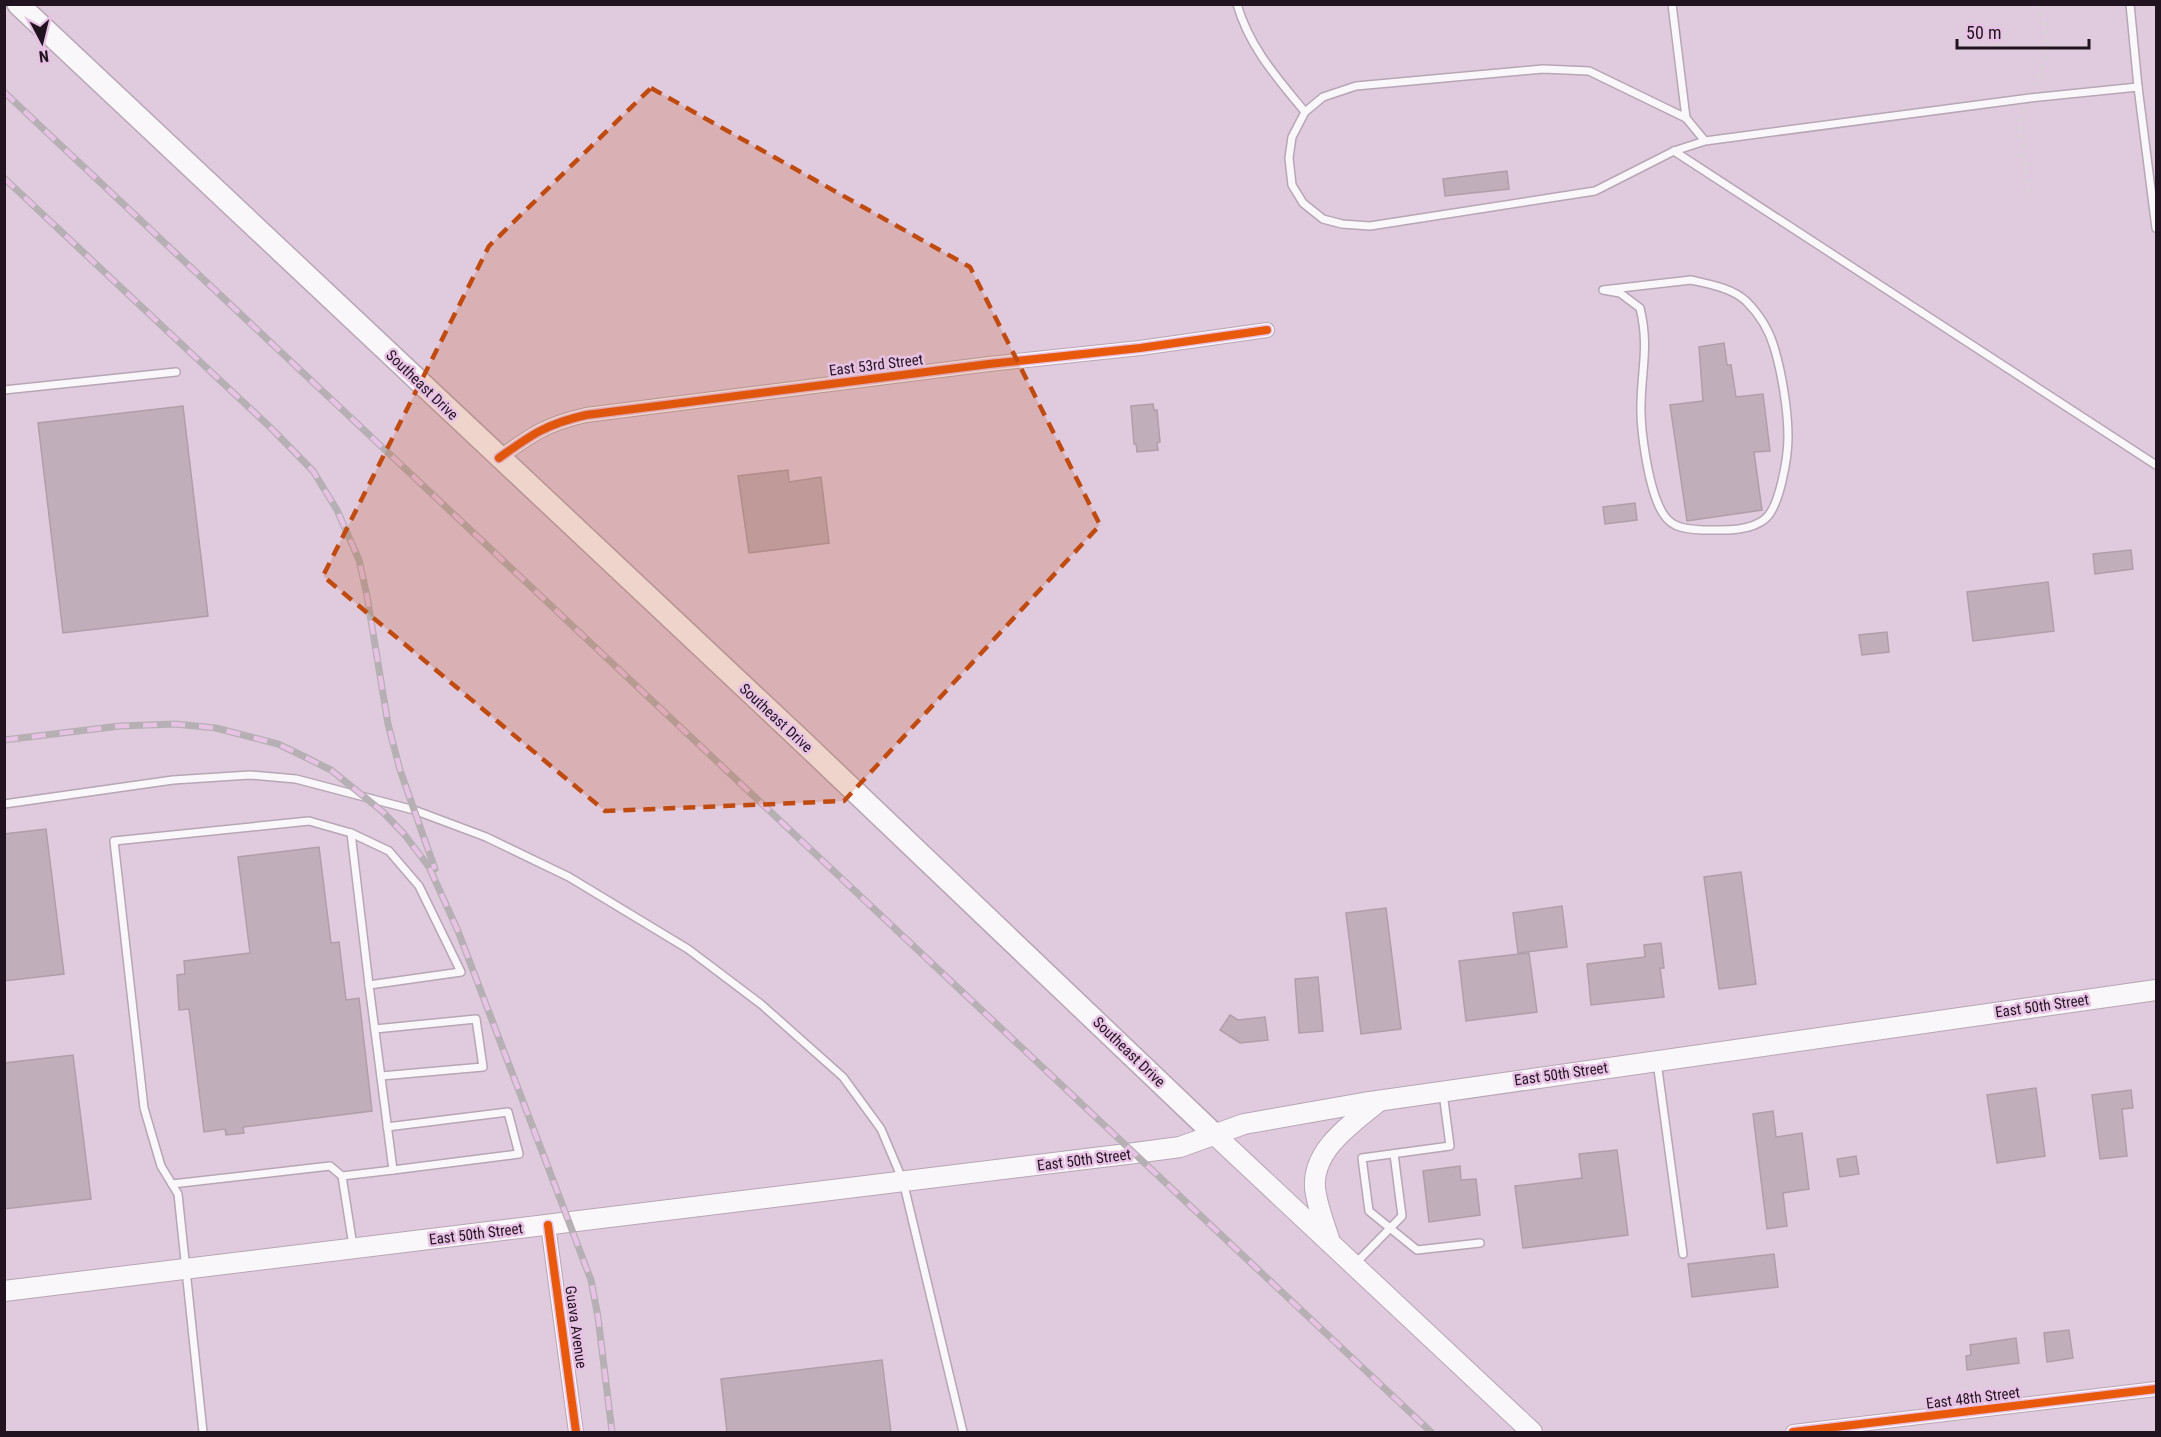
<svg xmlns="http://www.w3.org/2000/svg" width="2161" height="1437" font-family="'Roboto Condensed',sans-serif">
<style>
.building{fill:#c1aebb;stroke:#b09eaa;stroke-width:1.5}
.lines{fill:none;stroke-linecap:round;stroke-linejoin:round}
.lane-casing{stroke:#b7a6b5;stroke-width:10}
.street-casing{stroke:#b7a6b5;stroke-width:16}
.secondary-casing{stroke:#b7a6b5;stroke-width:22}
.primary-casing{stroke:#b7a6b5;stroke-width:24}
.path{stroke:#d8d2d7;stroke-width:3;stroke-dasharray:4.5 4.5;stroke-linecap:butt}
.lane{stroke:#faf7fa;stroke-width:7}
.street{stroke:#faf7fa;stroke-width:14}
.secondary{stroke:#faf7fa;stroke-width:20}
.primary{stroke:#faf7fa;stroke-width:21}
.rail-casing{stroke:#b6b0b5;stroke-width:7}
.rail{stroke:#e8c2e4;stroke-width:4.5;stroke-dasharray:14;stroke-linecap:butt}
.cycleway-casing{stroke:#e8c2e4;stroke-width:11}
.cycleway{stroke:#e8590c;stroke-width:8}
.marked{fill:#c04b10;fill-opacity:0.2;stroke:#c04b10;stroke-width:4.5;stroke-dasharray:12 8;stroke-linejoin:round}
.labels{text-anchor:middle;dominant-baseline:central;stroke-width:5;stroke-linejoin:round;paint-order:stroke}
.street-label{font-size:15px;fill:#211420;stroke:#e8c2e4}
</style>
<rect width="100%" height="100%" fill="#e0cadd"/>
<g class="building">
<polygon points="1507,171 1509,189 1445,196 1443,179"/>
<polygon points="1724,343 1727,365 1731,365 1736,397 1763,394 1770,451 1754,452 1762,510 1687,521 1670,405 1703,401 1699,347"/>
<polygon points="1153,404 1154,410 1157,410 1160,442 1157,443 1158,450 1137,452 1136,444 1134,444 1131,406"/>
<polygon points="183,406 208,616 63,633 38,423"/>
<polygon points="788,470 789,482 821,477 829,543 749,553 738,476"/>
<polygon points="1635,503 1637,520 1605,524 1603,507"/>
<polygon points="2131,550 2133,569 2095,574 2093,554"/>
<polygon points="2048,582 2054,631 1973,641 1967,592"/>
<polygon points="1887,632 1889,652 1862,655 1859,635"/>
<polygon points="46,829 64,974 4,981 4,834"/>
<polygon points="319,847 331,943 339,942 346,1000 359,998 372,1111 243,1127 244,1133 226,1135 225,1129 204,1132 189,1009 179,1010 177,975 185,974 184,961 250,953 238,857"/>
<polygon points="1741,872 1756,984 1719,989 1704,877"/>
<polygon points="1562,906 1567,947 1518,953 1513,913"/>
<polygon points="1386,908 1401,1029 1361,1034 1346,913"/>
<polygon points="1661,943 1664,968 1660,968 1664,997 1591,1005 1587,964 1645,957 1644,945"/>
<polygon points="1529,953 1537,1012 1466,1021 1459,961"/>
<polygon points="1318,977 1323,1031 1299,1033 1295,979"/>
<polygon points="1230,1015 1238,1020 1265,1017 1268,1040 1240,1043 1220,1030"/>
<polygon points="73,1055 91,1199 4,1209 4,1063"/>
<polygon points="2036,1088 2045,1156 1997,1163 1987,1095"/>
<polygon points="2131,1090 2133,1108 2122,1109 2127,1156 2100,1159 2092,1095"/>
<polygon points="1773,1111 1776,1137 1802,1133 1809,1189 1783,1193 1787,1226 1767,1229 1753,1114"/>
<polygon points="1617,1150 1628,1235 1523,1248 1515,1186 1582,1178 1579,1154"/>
<polygon points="1856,1156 1859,1174 1840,1177 1837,1159"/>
<polygon points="1460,1166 1461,1180 1476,1179 1480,1215 1429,1222 1423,1171"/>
<polygon points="1774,1254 1778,1287 1692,1297 1688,1264"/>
<polygon points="2069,1330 2073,1358 2047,1362 2044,1333"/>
<polygon points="2016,1338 2019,1363 1967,1370 1966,1356 1971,1355 1970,1345"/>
<polygon points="882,1360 891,1432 727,1432 721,1379"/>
</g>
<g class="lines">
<defs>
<g id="lane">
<path d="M1237 4C1249 47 1278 79 1305 112"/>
<polyline points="1672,4 1686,118"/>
<polyline points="2130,4 2138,87 2156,228"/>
<polyline points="1705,141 1674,151 1595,191 1370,226 1342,224 1323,219 1303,203 1292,185 1289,158 1292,137 1305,112 1323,97 1356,86 1543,69 1589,71 1686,118 1705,141 2030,98 2138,87"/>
<polyline points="1674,151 2156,465"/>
<path d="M1691 280C1709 284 1732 288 1746 301 1758 313 1769 330 1774 347 1782 373 1788 411 1788 437 1788 456 1780 507 1765 519 1749 532 1722 530 1703 530 1681 529 1668 527 1659 506 1648 482 1640 430 1641 403 1642 366 1649 345 1640 308L1620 293 1603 290Z"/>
<polyline points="4,390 176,372"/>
<polyline points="4,804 173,780 250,775 296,779 414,810 486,837 569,877 688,949 762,1005 843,1077 881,1129 903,1181 963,1432"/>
<polyline points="351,833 369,985"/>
<polyline points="375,1029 476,1019 483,1067 381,1076"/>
<polyline points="1657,1062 1683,1254"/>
<polyline points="1443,1093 1450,1146 1362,1158 1369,1211 1417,1250 1480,1243"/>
<polyline points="387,1127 508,1112 519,1154 393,1170"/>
<polyline points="172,1184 330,1166 342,1176"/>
<polyline points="1355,1264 1402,1216 1394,1154"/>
<polyline points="203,1432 178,1194 161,1166 144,1108 114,841 309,821 351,833 389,851 419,886 461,972 369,985 393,1170 342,1176 353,1246"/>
</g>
<g id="street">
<path d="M499 458C531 435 546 424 586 415L989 364 1140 348 1267 330"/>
<polyline points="548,1225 576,1432"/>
<polyline points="1793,1432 2156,1389"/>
</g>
<g id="secondary">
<polyline points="1214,1134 1532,1432"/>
<path d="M1330 1242C1325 1225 1317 1207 1315 1188 1312 1149 1353 1123 1379 1101"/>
<polyline points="4,1291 1135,1153 1180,1147 1244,1124 1363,1103 2156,990"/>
</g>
<polyline id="primary" points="18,4 803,742 1214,1134"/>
</defs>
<use href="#lane" class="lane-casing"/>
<use href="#street" class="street-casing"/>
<use href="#secondary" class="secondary-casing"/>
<use href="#primary" class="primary-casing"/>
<g class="path">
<path d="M2035 86C2051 47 2051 45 2038 4"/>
<polyline points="2025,109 2019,123 2029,198"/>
</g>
<use href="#lane" class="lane"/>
<use href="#street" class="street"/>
<use href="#secondary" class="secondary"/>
<use href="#primary" class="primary"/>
<defs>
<g id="rail">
<polyline points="4,92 1431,1432"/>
<polyline points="4,178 272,429 313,471 337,510 359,560 367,596 388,724 400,770 435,869"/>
<polyline points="4,740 120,726 175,724 216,728 278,744 305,757 331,770 383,812 404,834 429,867 458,931 591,1280 598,1317 612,1432"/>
</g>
</defs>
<use href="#rail" class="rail-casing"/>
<use href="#rail" class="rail"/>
<defs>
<g id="cycleway">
<path d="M499 458C531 435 546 424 586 415L989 364 1140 348 1267 330"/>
<polyline points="548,1225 576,1432"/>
<polyline points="1793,1432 2156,1389"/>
</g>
</defs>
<use href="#cycleway" class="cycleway-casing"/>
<use href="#cycleway" class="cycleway"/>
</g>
<path class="marked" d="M651 88 970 267 1100 525 844 801 605 811 323 576 489 246Z"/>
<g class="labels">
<g class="street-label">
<text transform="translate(876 365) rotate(-7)">East 53rd Street</text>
<text transform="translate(422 385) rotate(44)">Southeast Drive</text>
<text transform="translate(776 718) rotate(43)">Southeast Drive</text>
<text transform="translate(2042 1006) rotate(-8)">East 50th Street</text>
<text transform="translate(1129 1052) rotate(44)">Southeast Drive</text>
<text transform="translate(1561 1074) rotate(-8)">East 50th Street</text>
<text transform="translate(1084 1160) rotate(-7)">East 50th Street</text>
<text transform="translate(476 1234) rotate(-7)">East 50th Street</text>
<text transform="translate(576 1327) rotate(82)">Guava Avenue</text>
<text transform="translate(1973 1398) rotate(-7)">East 48th Street</text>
</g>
</g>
<rect width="2161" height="1437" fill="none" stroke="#211420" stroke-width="12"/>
<g transform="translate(42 42) rotate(173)" stroke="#e8c2e4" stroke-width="4.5" paint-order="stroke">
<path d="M0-4.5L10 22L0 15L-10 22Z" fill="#211420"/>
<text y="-9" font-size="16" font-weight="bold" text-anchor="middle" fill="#211420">N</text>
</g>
<path d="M1957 39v9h132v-9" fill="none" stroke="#211420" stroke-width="3"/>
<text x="1966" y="39" font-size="18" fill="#211420" stroke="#e8c2e4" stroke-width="4.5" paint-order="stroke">50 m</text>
</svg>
